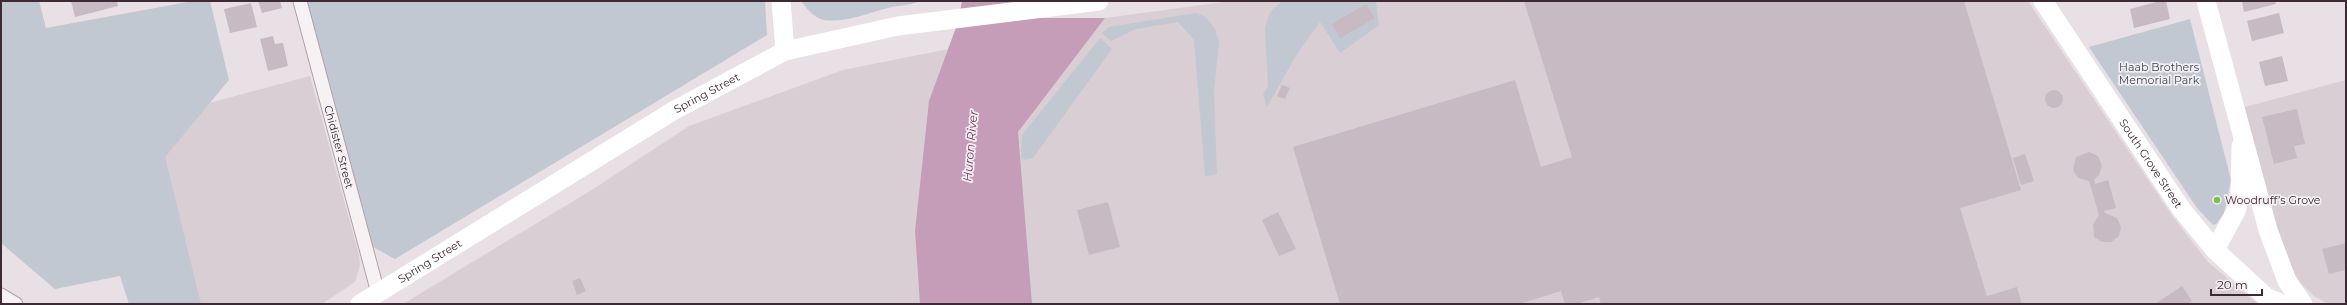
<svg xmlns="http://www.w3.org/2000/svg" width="2347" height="305" font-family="Montserrat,sans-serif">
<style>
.built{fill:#d9ced4}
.green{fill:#c1c8d1}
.water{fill:#c59db8}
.building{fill:#c7bac2}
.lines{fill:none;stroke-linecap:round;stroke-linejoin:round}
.street-casing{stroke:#aea2a8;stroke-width:15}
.street{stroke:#f6f2f4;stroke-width:13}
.secondary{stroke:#fff;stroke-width:19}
.poi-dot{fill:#77c44d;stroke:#f5eff3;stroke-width:1.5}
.labels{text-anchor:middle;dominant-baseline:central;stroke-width:3.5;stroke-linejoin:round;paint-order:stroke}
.park-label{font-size:11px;fill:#384458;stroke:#f5eff3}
.street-label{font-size:11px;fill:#3e2a35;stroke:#f5eff3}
.poi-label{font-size:11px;fill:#3e2a35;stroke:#f5eff3;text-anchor:start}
.water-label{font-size:12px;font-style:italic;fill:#6f375b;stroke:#f5eff3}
</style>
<rect width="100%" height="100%" fill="#e8e0e4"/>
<g class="built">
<polygon points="1231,1 2028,1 2173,217 2208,262 2258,304 403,304 595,188 689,126 843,70 1105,18"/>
<polygon points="310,76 359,255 360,266 355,282 322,304 164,304 116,128"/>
<polygon points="2346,80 2346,304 2328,304 2314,296 2301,284 2282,254 2241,108"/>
</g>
<g class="green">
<polygon points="1,1 39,1 46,28 193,1 210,1 229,80 165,157 201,304 129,304 120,276 55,289 1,243"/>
<polygon points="307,1 765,1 767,35 395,259 373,247"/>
<path d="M801 1H920C909 6 899 5 888 8 868 13 845 23 824 20 814 18 807 9 801 1Z"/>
<polygon points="1282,1 1376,1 1379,25 1340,53 1320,22 1297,54 1267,107 1263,94 1268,86 1265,28 1270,12"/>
<polygon points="1196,13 1206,17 1215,29 1219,41 1214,92 1217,174 1205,176 1194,40 1178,22 1136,29 1111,41 1102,33 1109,27"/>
<polygon points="2190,19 2231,180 2224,213 2216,224 2213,225 2197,208 2089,47"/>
<polygon points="1100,38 1112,49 1033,158 1024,160 1021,158 1022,135"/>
</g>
<polygon class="water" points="962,1 1069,1 1024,18 1105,18 1018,132 1032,304 920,304 915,231 929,101 958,22"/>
<g class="building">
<polygon points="71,1 117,1 118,6 75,17"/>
<polygon points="258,1 280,1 282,8 262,13"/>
<polygon points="1524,1 1964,1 2021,190 1960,208 1987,296 2017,287 2022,304 1601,304 1599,297 1576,304 1565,304 1561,291 1519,304 1340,304 1293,147 1515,80 1541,167 1572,157"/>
<polygon points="2160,1 2166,1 2170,19 2134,28 2130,9"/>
<polygon points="2242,1 2275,1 2276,4 2244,12"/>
<polygon points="251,3 257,27 230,33 224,9"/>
<polygon points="1366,4 1375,18 1340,38 1332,24"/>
<polygon points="2279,13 2284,33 2252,41 2247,21"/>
<polygon points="273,36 275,44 283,43 288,66 268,71 260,39"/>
<polygon points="2282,56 2288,81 2265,86 2259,62"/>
<polygon points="1282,85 1290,88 1285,99 1277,96"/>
<circle cx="2054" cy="99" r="9"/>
<polygon points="2297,109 2305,144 2294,146 2297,158 2274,164 2262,117"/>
<polygon points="2089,152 2098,156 2102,166 2099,175 2094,180 2095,184 2108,180 2116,208 2104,211 2105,213 2117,218 2121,227 2119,236 2111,242 2102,242 2094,237 2093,224 2099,215 2089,181 2078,178 2073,170 2076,157"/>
<polygon points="2025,154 2034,181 2021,185 2013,158"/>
<polygon points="1108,202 1120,247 1089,255 1077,210"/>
<polygon points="1278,212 1296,249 1279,256 1262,220"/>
<polygon points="2346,243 2346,270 2329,274 2322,249"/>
<polygon points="580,278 586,291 577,295 572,281"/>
<polygon points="2182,286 2192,301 2187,304 2155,304"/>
</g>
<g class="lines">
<defs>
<g id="street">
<path id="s1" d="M300 1 378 293"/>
<polyline points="1,295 16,304"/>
</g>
</defs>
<use href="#street" class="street-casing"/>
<use href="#street" class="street"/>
<g class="secondary">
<polyline points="781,1 785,51"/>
<path id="s2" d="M2043 1 2182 210 2215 250 2266 297 2282 304"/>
<polyline points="2206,1 2268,230 2287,281 2303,304"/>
<polyline points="2215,250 2236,211 2240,196 2241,146"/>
<path id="s3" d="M360 304 673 111 785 51 898 26 1099 1"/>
</g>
</g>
<circle class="poi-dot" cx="2217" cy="200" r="4"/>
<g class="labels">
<g class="park-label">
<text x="2159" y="67">Haab Brothers<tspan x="2159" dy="13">Memorial Park</tspan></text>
</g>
<g class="street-label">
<text stroke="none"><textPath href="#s3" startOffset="406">Spring Street</textPath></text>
<text stroke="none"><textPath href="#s1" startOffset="151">Chidister Street</textPath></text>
<text stroke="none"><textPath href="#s2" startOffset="195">South Grove Street</textPath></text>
<text stroke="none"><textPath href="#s3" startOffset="82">Spring Street</textPath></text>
</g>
<g class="poi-label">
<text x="2225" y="200">Woodruff’s Grove</text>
</g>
<g class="water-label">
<text transform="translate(970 146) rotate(-85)">Huron River</text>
</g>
</g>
<rect width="2347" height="305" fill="none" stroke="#3e2a35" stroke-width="4"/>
<path d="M2211 289v6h51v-6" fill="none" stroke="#3e2a35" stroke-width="2"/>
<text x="2217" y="289" font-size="12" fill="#3e2a35" stroke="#f5eff3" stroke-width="3" paint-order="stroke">20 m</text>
</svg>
